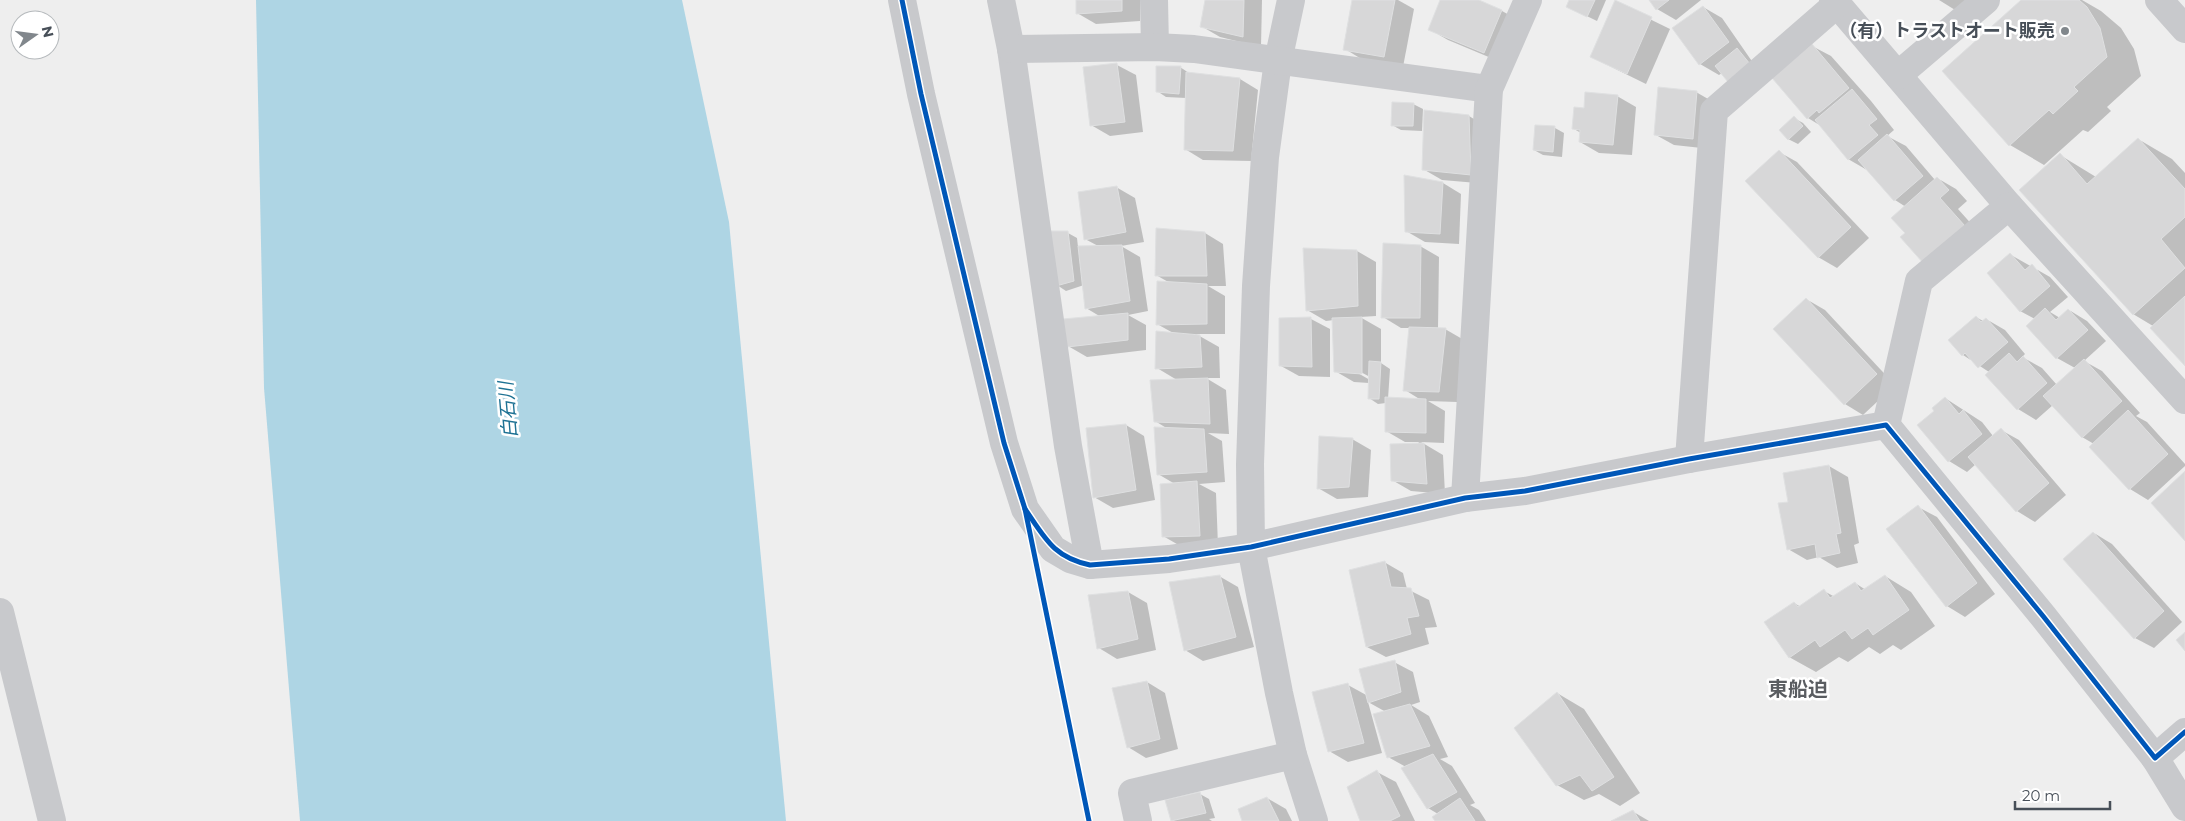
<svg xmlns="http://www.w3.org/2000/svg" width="2185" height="821" font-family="Montserrat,'Noto Sans JP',sans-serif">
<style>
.water{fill:#aed5e4}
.shadow{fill:#0003;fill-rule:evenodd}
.building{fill:#d7d7d8;stroke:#dfe0e1}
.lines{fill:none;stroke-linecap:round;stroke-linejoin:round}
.minor{stroke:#c8c9cc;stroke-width:28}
.cycleway-casing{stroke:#fff;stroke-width:8}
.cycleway{stroke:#0057b8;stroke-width:5}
.poi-dot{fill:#81878c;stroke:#fff;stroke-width:2}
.labels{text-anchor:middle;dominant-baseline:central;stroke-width:5;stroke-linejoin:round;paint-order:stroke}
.poi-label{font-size:18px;font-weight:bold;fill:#474f58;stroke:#fff;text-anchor:end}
.water-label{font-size:19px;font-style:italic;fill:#1e7294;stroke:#fff}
.quarter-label{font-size:20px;font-weight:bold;fill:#5a5d61;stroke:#fff}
</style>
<rect width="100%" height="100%" fill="#eee"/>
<polygon class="water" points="256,0 682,0 729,222 786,821 300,821 264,388"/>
<g class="shadow">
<polygon points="1077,0 1140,0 1140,21 1096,24 1077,13"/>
<polygon points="1206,0 1262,0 1261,47 1220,37 1201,26"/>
<polygon points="1354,0 1398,0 1414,9 1403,67 1363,60 1345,49"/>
<polygon points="1441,0 1476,0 1502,11 1520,21 1503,63 1448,40 1429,29"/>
<polygon points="1571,0 1606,0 1597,21 1568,7"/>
<polygon points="1651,0 1701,0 1676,20 1657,9"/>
<polygon points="1939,0 1990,0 1968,18"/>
<polygon points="2023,0 2082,0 2101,11 2121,28 2134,49 2141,76 2107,107 2111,111 2088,132 2083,130 2044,165 2010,145 1944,71"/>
<polygon points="1615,2 1670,29 1646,84 1591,57"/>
<polygon points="1703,7 1722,18 1758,70 1722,73 1719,75 1700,64"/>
<polygon points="1812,46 1831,56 1871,101 1894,130 1887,136 1906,146 1935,180 1937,178 1956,189 1967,201 1958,209 1983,237 1906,233 1906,207 1895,200 1867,170 1848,159 1821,126 1808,118"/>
<polygon points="1117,65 1136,75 1143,132 1110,136 1091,125"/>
<polygon points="1180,67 1189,73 1240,79 1258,90 1251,161 1203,160 1185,149 1186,98 1166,97 1157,91"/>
<polygon points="1696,92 1715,103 1711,149 1674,145 1656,135"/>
<polygon points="1617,96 1636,107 1632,155 1599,153 1580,142 1581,133 1574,129 1585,109"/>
<polygon points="1413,104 1423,109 1422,131 1401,130 1392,125"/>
<polygon points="1469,116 1487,127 1489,184 1442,180 1423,169"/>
<polygon points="1794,118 1803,123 1811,132 1798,144 1788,139"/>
<polygon points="1536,126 1555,128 1564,133 1562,157 1543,155 1534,150"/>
<polygon points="2138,139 2172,159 2185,173 2185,364 2153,326 2133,314 2060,155 2096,177"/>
<polygon points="1779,152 1797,162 1869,238 1837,268 1818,257"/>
<polygon points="1443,183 1461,194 1459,244 1425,242 1406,231"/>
<polygon points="1116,187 1135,198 1144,242 1121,246 1140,257 1148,311 1128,315 1146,325 1146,350 1087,357 1068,346 1101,317 1086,308 1084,285 1066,291 1057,285 1068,233 1077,238 1078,247 1100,247 1085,239"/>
<polygon points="1205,233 1223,244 1226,286 1208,286 1225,296 1225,334 1196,334 1219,347 1220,378 1206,378 1226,390 1229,434 1208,433 1222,441 1225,482 1199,484 1216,493 1218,546 1182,547 1163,536 1175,484 1158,474 1168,429 1155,421 1177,380 1157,368 1175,334 1157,324 1170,283 1156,275"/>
<path d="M1420 246 1439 257 1438 329H1445L1464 340 1457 402 1428 401 1445 411 1444 443 1421 442 1443 455 1445 494 1411 491 1392 480 1419 442H1405L1386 431V403L1378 404 1369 398V383L1354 382 1335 371 1334 320 1326 321 1307 310 1357 251 1376 262V316L1360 317 1381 329V363L1390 369 1388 399 1421 400 1405 390 1410 328H1401L1383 317ZM1357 370 1370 377V380L1356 372Z"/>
<polygon points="2011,255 2050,277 2068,297 2050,312 2060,318 2069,310 2087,321 2106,341 2084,361 2102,371 2140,413 2136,416 2147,422 2185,464 2185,466 2148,500 2130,489 2094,444 2082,437 2053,405 2036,420 2018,409 1989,372 1963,355 1950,340 1976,317 1983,321 1986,319 2005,330 2025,354 2022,357 2042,368 2057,385 2075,368 2057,358 2028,326 2035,319 2020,311"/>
<polygon points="1806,299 1825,310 1895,385 1863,415 1845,404"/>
<polygon points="1311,319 1330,329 1330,377 1299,376 1281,366"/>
<polygon points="1945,398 1982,422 1993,436 2001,430 2019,440 2066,495 2035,522 2017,511 1976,464 1967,472 1949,461"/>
<polygon points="1126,425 1144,436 1155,500 1113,508 1094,497"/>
<polygon points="1352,439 1371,450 1368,497 1337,499 1318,488"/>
<polygon points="1829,466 1848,477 1859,543 1854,545 1858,563 1837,568 1819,557 1807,560 1788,549 1790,503"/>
<polygon points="1918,507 1937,517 1995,594 1965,617 1947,606"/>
<polygon points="2094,533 2112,544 2182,622 2154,648 2135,638"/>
<polygon points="1384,562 1403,573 1407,589 1429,600 1437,627 1425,628 1429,644 1386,657 1367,647 1350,571"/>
<polygon points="1219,576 1238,587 1254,647 1203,661 1185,650"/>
<polygon points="1885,576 1911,592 1935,626 1901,650 1893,645 1880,654 1869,647 1848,662 1839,657 1816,672 1789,657 1794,603 1801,607 1824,591 1835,597 1855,583 1866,590"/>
<polygon points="1128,592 1147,603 1156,650 1117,659 1099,648"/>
<polygon points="1394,662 1413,672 1420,702 1411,705 1429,716 1448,757 1440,759 1452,766 1475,803 1470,805 1479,810 1486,821 1436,821 1438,814 1428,808 1406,767 1388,757 1386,712 1368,702 1382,753 1348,762 1329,751 1348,685 1368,696"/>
<polygon points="1147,682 1165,693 1178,749 1146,758 1128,747"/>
<polygon points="1557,693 1584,709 1640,793 1620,806 1599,794 1584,800 1557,785"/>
<polygon points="1377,772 1396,782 1415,821 1361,821"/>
<polygon points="1200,794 1209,799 1215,818 1209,819 1212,821 1172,821 1166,801"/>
<polygon points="1267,798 1286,809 1292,821 1243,821"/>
<polygon points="1632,811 1649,821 1614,821"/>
</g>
<g class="building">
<polygon points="1076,0 1122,0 1122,11 1076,14"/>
<polygon points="1205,0 1244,0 1243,37 1200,27"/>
<polygon points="1352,0 1395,0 1384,57 1343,50"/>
<polygon points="1440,0 1479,0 1502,10 1484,53 1428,30"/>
<polygon points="1569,0 1595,0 1587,17 1566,7"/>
<polygon points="1615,0 1652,17 1627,74 1590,57"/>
<polygon points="1649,0 1669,0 1656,10"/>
<polygon points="2021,0 2079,0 2087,7 2100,28 2107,57 2074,87 2078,91 2053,114 2049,110 2009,146 1942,71"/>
<polygon points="1703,6 1729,42 1699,65 1672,28"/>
<polygon points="1812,44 1849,88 1819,113 1817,110 1807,119 1772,78"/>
<polygon points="1737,48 1750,64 1728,82 1715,66"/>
<polygon points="1117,63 1125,122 1090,126 1083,67"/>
<polygon points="1156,66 1181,66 1179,94 1156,92"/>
<polygon points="1186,72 1240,78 1233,151 1184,150"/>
<polygon points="1658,87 1697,91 1693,139 1654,135"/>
<polygon points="1852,89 1877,119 1869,125 1878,135 1848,160 1815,120"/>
<polygon points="1585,92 1618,95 1613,145 1579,142 1580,130 1572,129 1574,107 1584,108"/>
<polygon points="1392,102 1414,103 1413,126 1391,126"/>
<polygon points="1424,110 1469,115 1471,175 1422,170"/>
<polygon points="1794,116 1803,126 1788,140 1779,130"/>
<polygon points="1535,125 1555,126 1553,152 1533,150"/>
<polygon points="1887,134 1923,176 1894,201 1858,160"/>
<polygon points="2138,138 2185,189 2185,217 2161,239 2185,268 2133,315 2019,190 2060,153 2087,184"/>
<polygon points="1779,150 1851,227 1818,258 1745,181"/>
<polygon points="1404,175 1443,182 1440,234 1405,232"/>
<polygon points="1937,177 1949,190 1940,198 1965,226 1924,264 1900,237 1905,233 1891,218"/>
<polygon points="1117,186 1126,232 1084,240 1078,192"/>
<polygon points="1156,228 1205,232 1207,276 1155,276"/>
<polygon points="1047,231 1068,231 1074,281 1056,286"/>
<polygon points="1383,243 1421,245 1420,318 1381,318"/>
<polygon points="1122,245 1130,301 1085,309 1078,246"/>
<polygon points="1303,248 1357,250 1358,306 1306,311"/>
<polygon points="2010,253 2025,270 2032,264 2050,286 2020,312 1987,273"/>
<polygon points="1157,281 1207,284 1207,324 1156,325"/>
<polygon points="2185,296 2185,366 2150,328"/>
<polygon points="1806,298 1877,374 1844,405 1773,329"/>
<polygon points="2045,308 2056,320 2068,309 2088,330 2056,359 2026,326"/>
<polygon points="1128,313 1128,340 1067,347 1063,319"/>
<polygon points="1976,316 1981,322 1986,318 2008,342 1978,368 1965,353 1962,356 1948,340"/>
<polygon points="1311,317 1312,367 1279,366 1279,318"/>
<polygon points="1362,317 1362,374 1334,372 1332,318"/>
<polygon points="1409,327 1446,328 1439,392 1403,391"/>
<polygon points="1156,331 1200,335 1202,367 1155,369"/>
<polygon points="2009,353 2017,362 2023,356 2047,383 2017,410 1985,375"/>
<polygon points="2084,359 2122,401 2082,438 2043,396"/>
<polygon points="1369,361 1381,362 1379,399 1368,399"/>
<polygon points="1208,378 1210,424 1154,422 1150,380"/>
<polygon points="1385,397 1426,399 1426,433 1385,432"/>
<polygon points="1945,397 1959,414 1963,410 1982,434 1948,462 1917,425 1934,411 1932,408"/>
<polygon points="2128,410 2168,454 2129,490 2089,447"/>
<polygon points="1126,424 1136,490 1093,498 1086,428"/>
<polygon points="1154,427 1204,429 1207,472 1157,475"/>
<polygon points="2001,428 2049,483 2016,512 1968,457"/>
<polygon points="1319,436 1353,438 1349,487 1317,489"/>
<polygon points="1424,443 1427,484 1391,481 1390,444"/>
<polygon points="1829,465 1841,533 1836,534 1840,553 1817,558 1815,544 1787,550 1778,503 1788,502 1783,473"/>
<polygon points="2185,471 2185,541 2151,503"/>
<polygon points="1197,481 1200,536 1162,537 1160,484"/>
<polygon points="1918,505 1977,583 1946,607 1886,529"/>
<polygon points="2093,532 2164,611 2134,639 2063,559"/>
<polygon points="1385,561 1391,587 1411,588 1419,616 1407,618 1411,634 1366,647 1349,570"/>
<polygon points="1220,575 1236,637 1184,651 1169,582"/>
<polygon points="1885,575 1909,610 1873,635 1868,628 1852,639 1845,630 1820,647 1815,640 1789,658 1764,622 1794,602 1798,607 1824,589 1830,598 1855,582 1861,591"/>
<polygon points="1128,591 1138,639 1097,649 1088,595"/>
<polygon points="2185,632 2185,651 2176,640"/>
<polygon points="1395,660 1401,692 1368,703 1359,669"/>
<polygon points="1147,681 1160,739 1127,748 1112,688"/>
<polygon points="1348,683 1364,743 1328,752 1312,692"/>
<polygon points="1557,692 1614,777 1592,791 1580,775 1556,786 1514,728"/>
<polygon points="1410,704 1430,746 1387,758 1373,714"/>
<polygon points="1433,754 1457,792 1427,809 1401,768"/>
<polygon points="1377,770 1400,816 1390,821 1360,821 1347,787"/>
<polygon points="1200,792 1206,813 1171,821 1165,800"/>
<polygon points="1267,797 1279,821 1242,821 1238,809"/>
<polygon points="1460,798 1475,821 1435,821 1432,817"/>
<polygon points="1633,810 1640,821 1611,821"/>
</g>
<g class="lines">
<g class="minor">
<polyline points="902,0 921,94 1004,443 1025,509 1053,549 1070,559 1090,565 1169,559 1251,547 1465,498 1525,491 1689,459 1886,425 2043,616 2155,758 2185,732"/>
<polyline points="1001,0 1011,49 1068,446 1090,565"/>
<polyline points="1154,0 1155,47"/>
<polyline points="1291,0 1278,61 1265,157 1256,286 1250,464 1251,547 1279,693 1293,755 1314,821"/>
<polyline points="2159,0 2185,29"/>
<polyline points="1837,4 2009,206 1919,281 1886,425"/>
<polyline points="1011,49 1155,47 1194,49 1489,89"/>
<polyline points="1898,75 1986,0"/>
<polyline points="2009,206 2185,400"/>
<polyline points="1689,459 1714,111 1837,4 1833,0"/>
<polyline points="1465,498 1489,89 1528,0"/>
<polyline points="0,612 52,821"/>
<polyline points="2155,758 2185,807"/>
<polyline points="1138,821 1132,793 1293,755"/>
</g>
<defs>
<g id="cycleway">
<polyline points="902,0 921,94 1004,443 1025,509 1089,821"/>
<path d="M1025 509C1045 538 1053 557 1090 565L1169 559 1251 547 1465 498 1525 491 1689 459 1886 425 2043 616 2155 758 2185 732"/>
</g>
</defs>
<use href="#cycleway" class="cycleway-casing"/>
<use href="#cycleway" class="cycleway"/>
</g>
<circle class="poi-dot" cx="2065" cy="31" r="5"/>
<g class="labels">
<g class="poi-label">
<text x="2055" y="31">（有）トラストオート販売</text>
</g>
<g class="water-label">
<text transform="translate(508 410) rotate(-95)">白石川</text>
</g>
<g class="quarter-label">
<text x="1798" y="689">東船迫</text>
</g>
</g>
<g transform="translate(35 35) rotate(76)"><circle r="24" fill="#ffffff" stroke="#b5b9bc"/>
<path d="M0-4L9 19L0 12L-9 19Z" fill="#81878c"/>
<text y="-8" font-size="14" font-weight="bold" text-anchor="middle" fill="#474f58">N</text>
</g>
<path d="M2015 801v8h95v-8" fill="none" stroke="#474f58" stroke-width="2.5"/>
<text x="2022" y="801" font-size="15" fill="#474f58" stroke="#ffffff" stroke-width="4" paint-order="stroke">20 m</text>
</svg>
